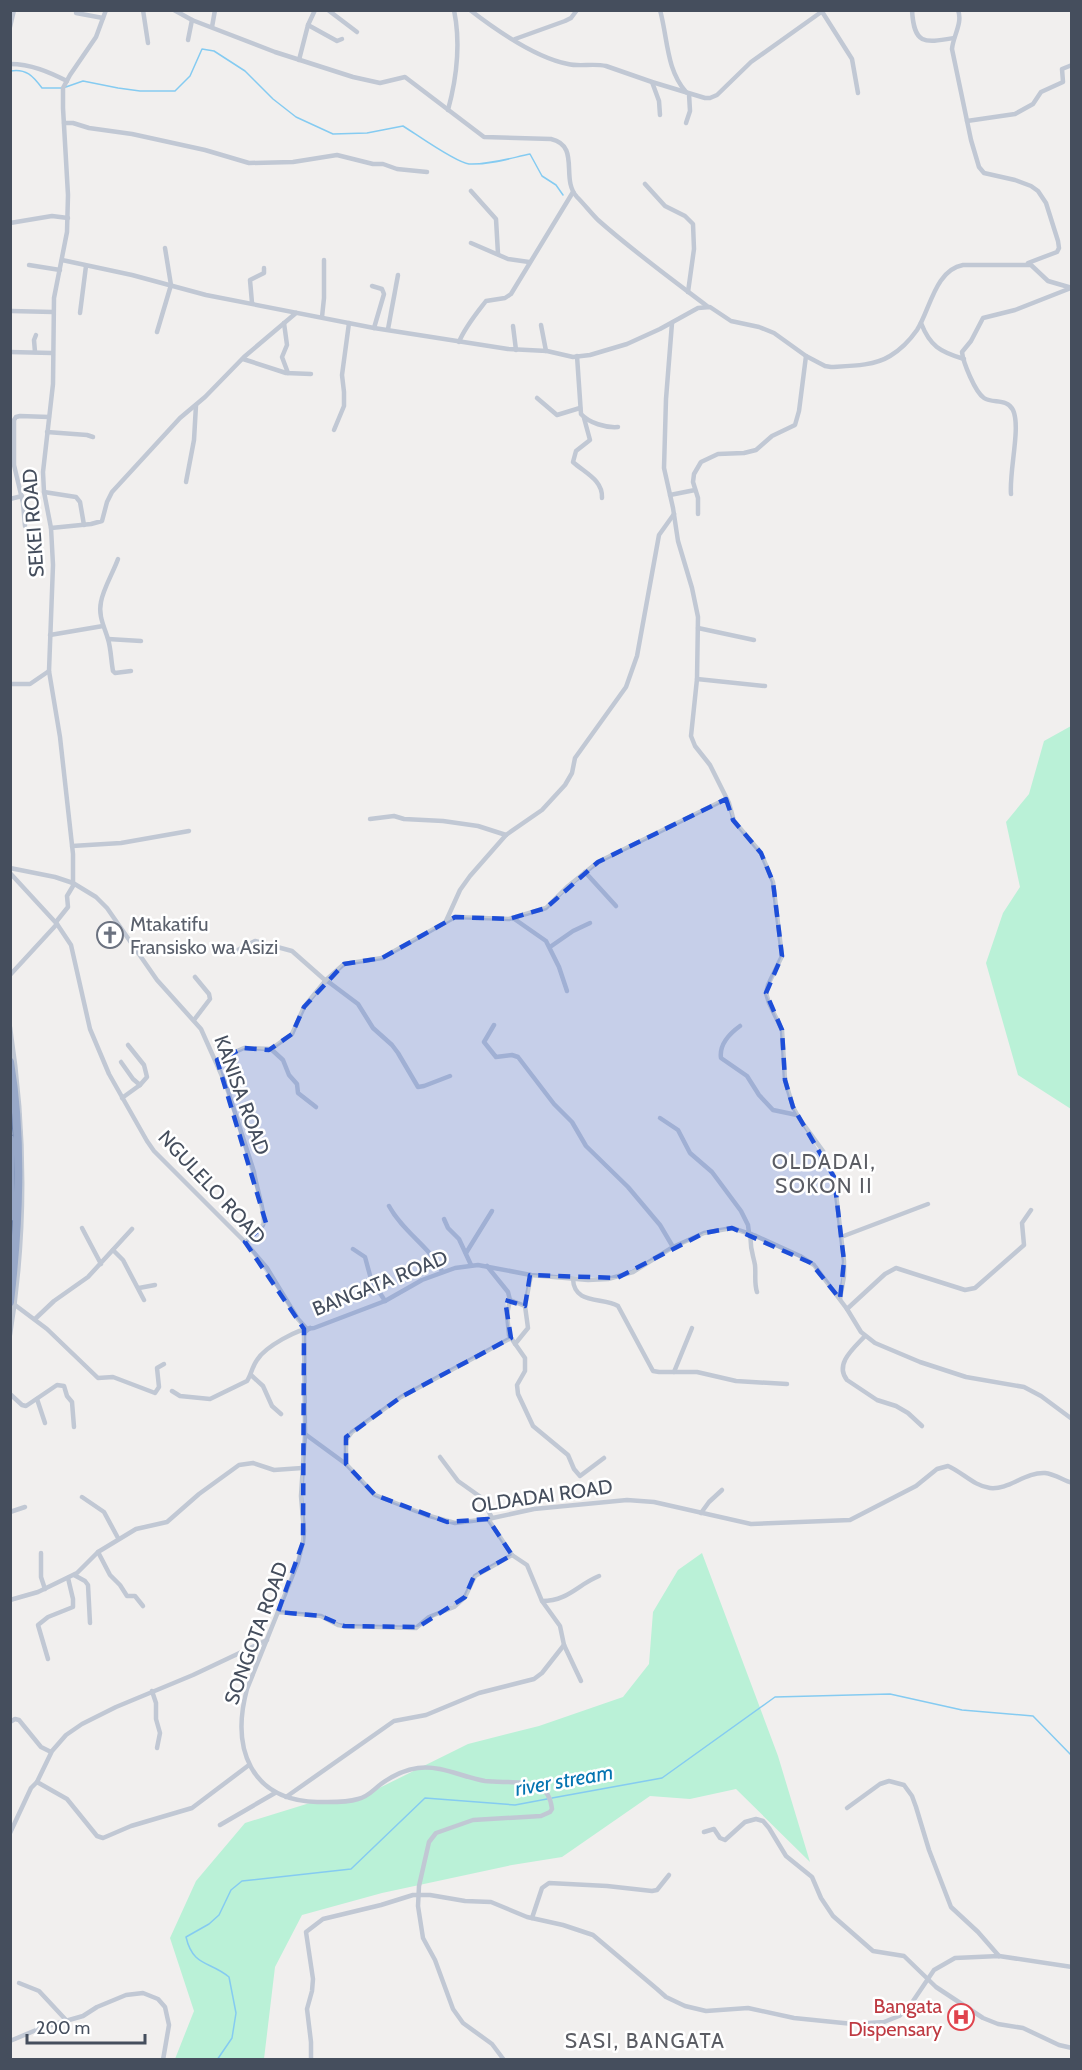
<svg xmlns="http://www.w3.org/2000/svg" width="1082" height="2070" font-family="Cabin,sans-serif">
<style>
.green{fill:#baf1d7}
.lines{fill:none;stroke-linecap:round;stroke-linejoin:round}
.stream{stroke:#85cbf1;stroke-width:1.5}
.trunk-casing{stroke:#6e83ac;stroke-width:10}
.minor{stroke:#c1c8d4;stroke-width:4.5}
.trunk{stroke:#98a8c8;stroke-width:8}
.marked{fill:#1d4ed8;fill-opacity:0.2;stroke:#1d4ed8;stroke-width:4.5;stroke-dasharray:12 8;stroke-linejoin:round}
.labels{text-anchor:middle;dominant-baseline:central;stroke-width:5;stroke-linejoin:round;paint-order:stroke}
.street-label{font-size:20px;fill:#454e5d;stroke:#fff}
.worship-label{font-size:20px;fill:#5b616d;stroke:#fff;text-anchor:start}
.health-label{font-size:20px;fill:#be3a42;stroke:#fff;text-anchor:end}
.neighbourhood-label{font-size:21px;letter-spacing:1.5px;fill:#5b5d64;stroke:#fff}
.water-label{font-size:21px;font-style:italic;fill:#0474b1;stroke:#fff}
</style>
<rect width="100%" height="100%" fill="#f1efee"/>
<g class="green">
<polygon points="1071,726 1071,1109 1018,1075 986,963 1003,913 1020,887 1006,822 1029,794 1044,741"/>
<polygon points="702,1553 778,1756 810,1862 736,1789 690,1799 650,1796 562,1857 512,1865 382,1893 302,1915 275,1967 264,2059 175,2059 194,2011 170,1938 196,1881 245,1823 313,1802 355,1800 468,1744 539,1726 623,1697 649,1664 653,1612 678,1570"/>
</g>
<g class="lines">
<g class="stream">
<path d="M10 71C26 68 33 76 42 88H63L83 81 118 88 140 91H175L190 76 202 49 214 51 245 71 273 99 296 117 333 134 367 133 403 126C416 134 456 163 469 164 489 165 511 158 530 154L542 176 556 185 563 195"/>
<polyline points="552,1798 662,1778 775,1697 890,1694 962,1710 1033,1716 1072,1756"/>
<path d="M217 2060 232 2038 236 2013 229 1977C210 1961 193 1967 186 1937L209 1924 219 1915 231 1890 242 1881 351 1869 425 1798 515 1805 547 1799"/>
</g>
<defs>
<g id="trunk">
<path d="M10 1062C23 1141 19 1223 10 1302"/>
<polyline points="10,1139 10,1217"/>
</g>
</defs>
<use href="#trunk" class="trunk-casing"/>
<g class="minor">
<polyline points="143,10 148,43"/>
<path d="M174 10 192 20 275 52 353 77 380 83 405 77 484 137 551 139C581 146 560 179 577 197 584 204 591 213 598 220 633 251 670 278 707 306"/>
<polyline points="328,10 357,32"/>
<path d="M470 10C496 30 537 58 568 64 580 67 593 63 606 66L652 82 705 98H710L717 95 751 62 824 10"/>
<path d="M660 10C668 39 666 69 686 92"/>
<polyline points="821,10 852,59 858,93"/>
<path d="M912 10C914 45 924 43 954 38"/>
<path d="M958 10C963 23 953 36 952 49L971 140 979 167 984 173 1015 180 1031 186 1038 191 1046 203 1058 241 1059 248 1057 252 1028 263"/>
<polyline points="76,13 103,18"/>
<polyline points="308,25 337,41 342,39"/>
<polyline points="10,27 14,10"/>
<polyline points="212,27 215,10"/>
<polyline points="515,39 565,21 571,18 577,10"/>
<polyline points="188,40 192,20"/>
<polyline points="299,60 308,25 315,10"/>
<path d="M10 64C31 64 49 72 67 81"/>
<polyline points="652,82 659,101 660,115"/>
<path d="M448 110C457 77 461 44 454 10"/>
<polyline points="967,121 1015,114 1033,104 1041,92 1063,82 1062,69 1072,65"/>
<polyline points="64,123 73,123 89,128 132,134 205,150 249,163 293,162 337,155 373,164 383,164 397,169 427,172"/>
<polyline points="686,123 690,111 689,94"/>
<polyline points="645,184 665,206 685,216 693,224 694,249 688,292"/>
<polyline points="471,191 496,219 498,254"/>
<polyline points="10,223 52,216 68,218"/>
<polyline points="471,243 508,259 529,262"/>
<path d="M62 260 132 275 206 295 374 328 508 349 547 351 573 357 590 355 627 344 660 329 698 308 710 307 731 321 759 327 774 333 806 356 825 366 831 367C850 366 874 366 890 356 900 350 910 340 917 330 930 310 935 270 963 265H1031L1048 281 1072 288"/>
<polyline points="29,265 60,270"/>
<polyline points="372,286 382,289 384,294 374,328"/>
<polyline points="252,303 250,280 264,273 264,268"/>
<polyline points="11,311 53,312"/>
<polyline points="80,313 86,266"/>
<polyline points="322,317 324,298 324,260"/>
<polyline points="284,323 287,345 282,357 288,373"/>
<polyline points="672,323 666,399 664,468 673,508 678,541 692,588 698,617 697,679 691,736 695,746 710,765 729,803 734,821 761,853 773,882 782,956 768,985 766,993 769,1003 782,1030 785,1080 793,1107 799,1118 823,1151 834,1177 844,1261 844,1276 840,1299"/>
<path d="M921 323C930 346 940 352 964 359"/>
<polyline points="541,325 546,351"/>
<polyline points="513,326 516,350"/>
<polyline points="388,329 398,275"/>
<polyline points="157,332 171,285 165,248"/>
<path d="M459 342C465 327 476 314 486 301L505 298 511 294 573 192"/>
<polyline points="10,352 52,353"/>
<polyline points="35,352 34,340 36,335"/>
<path d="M577 356 581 414C589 423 606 428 618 427"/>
<polyline points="243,359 286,373 311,374"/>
<polyline points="537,398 557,415 580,408"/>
<path d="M584 418 590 440 576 451 573 462C585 473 603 480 602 498"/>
<polyline points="334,430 344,406 344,392 342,375 349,323"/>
<polyline points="47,432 87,435 93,437"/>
<polyline points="186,482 194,440 196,405"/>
<polyline points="44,492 76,497 80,502 84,525"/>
<path d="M1011 494C1009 471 1021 427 1013 410 1007 398 993 404 984 398 975 392 963 362 962 352L971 341 983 318 1015 310 1071 288"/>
<polyline points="670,495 695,490"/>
<polyline points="10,499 22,496"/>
<polyline points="698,514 698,498 693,482 694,474 701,462 718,454 744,453 756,450 772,436 795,425 799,411 806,356"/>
<polyline points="25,526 23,503 14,465 14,420 16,417 20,416 49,417"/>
<polyline points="51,528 91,524 102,521 107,502 112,492 180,418 205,397 244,357 296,313"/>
<path d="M118 559C113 573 103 589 101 602 98 615 104 626 108 639 111 649 111 660 113 671L115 673 131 671"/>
<polyline points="698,628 754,640"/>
<polyline points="50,635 103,626"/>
<polyline points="108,639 141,641"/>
<polyline points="697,679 765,686"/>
<polyline points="10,684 30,684 49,671"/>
<polyline points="370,819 394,816 404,819 443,821 478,826 506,835"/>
<polyline points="72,846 121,843 189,831"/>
<path d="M10 868 55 877 73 883 96 897 107 908 157 980 201 1029 226 1085 254 1172C255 1182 267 1219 263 1225 259 1231 251 1237 245 1242"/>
<polyline points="585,872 616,906"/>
<polyline points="10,873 57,924 71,945 90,1029 109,1074 147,1141 154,1151 245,1242 267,1268 298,1319 306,1328"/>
<polyline points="513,918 546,941 559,967 567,991"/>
<polyline points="446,921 460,890 470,876 506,835 542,810 565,785 572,773 575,758 626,687 637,656 659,535 674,514"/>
<polyline points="56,922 68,907 67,896 73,886 73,854 60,737 49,671 53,565 51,528 44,492 43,472 53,384 54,298 67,232 68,195 63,108 63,88 70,75 96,37 106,10"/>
<polyline points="224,945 236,951 255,941 292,951 326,981"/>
<polyline points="550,947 573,931 590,923"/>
<polyline points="10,975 57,924"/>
<polyline points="326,980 358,1004 373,1028 392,1045 398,1053 418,1087 424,1086 450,1076"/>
<polyline points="194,1020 210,999 209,994 195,977"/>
<polyline points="494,1025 484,1042 496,1057 512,1055 518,1057 554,1104 572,1122 586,1146 628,1187 660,1225 673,1247"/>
<path d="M740 1026C729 1034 719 1044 721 1058L747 1076 759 1095 773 1110 797 1115"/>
<path d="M10 1027C26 1131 27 1231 10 1335"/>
<polyline points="271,1049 283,1060 289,1075 297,1084 298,1093 316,1107"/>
<polyline points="217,1060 244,1048 271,1049 292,1034 304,1007 326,980 344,964 382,958 455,917 509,919 546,908 567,887 598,862 726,799"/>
<polyline points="121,1062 133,1079 140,1085"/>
<polyline points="122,1098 140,1085 147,1077 144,1065 128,1045"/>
<polyline points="660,1118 678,1130 690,1153 712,1172 741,1211 748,1225 749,1233"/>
<path d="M389 1206C403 1232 429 1246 442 1271"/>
<polyline points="444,1219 448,1228 459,1239 471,1265"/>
<polyline points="82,1228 101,1264"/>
<path d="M751 1234C749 1246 753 1254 755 1265 756 1275 754 1283 757 1292"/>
<polyline points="841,1237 928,1204"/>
<polyline points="353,1249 365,1257 371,1279 385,1301"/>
<polyline points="113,1250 123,1260 144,1300"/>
<polyline points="466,1253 492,1211"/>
<polyline points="487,1266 508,1292 510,1300 507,1314 509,1335 525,1358 525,1371 517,1385 518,1394 533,1426 568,1455 574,1469 580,1476 604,1458"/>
<path d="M573 1279C574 1305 603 1297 618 1306L653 1371 659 1372H697L736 1381 787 1384"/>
<polyline points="139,1288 155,1285"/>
<polyline points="510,1300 525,1306"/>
<polyline points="15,1305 47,1329 98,1378 113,1377 155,1393 159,1387 157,1368 164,1364"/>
<polyline points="847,1309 885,1274 896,1268 965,1290 975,1288 1024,1245 1022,1223 1031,1210"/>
<polyline points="35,1319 54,1301 88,1277 132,1229"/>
<path d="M310 1328 305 1332 304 1335 305 1434 301 1496 304 1531 303 1542 298 1562 247 1689C231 1748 250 1800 317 1802 331 1802 345 1803 358 1799 368 1797 373 1790 381 1784 392 1776 404 1770 418 1768 441 1765 462 1777 485 1781 502 1783 523 1780 539 1787 548 1791 551 1800 552 1809L550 1812 541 1816 473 1820 436 1833 429 1842 419 1886 418 1906 423 1938 435 1960 453 2009 463 2023 492 2044 504 2060"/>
<path d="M865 1336C854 1348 834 1364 847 1380L877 1400 896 1406 908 1413 922 1426"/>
<polyline points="515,1344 528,1328 525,1306 531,1275"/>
<polyline points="674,1372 692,1328"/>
<polyline points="251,1375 263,1386 272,1406 281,1414"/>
<path d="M172 1391 180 1396 210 1399 247 1381C251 1375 252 1367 257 1360 265 1347 298 1328 314 1328L385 1301 422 1280 455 1268 478 1265 531 1275 588 1280 608 1279 633 1272 673 1247 704 1233 732 1228 756 1236 800 1256 814 1265 847 1309 861 1332 875 1343 920 1362 966 1377 1024 1387 1041 1396 1072 1419"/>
<polyline points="10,1394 22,1405 26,1406 57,1385 64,1386 67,1396 72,1402 74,1427"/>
<polyline points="37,1399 45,1423"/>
<path d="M305 1434 346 1464 375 1495 426 1515 455 1523 488 1519 534 1509 627 1500 654 1502 751 1524 850 1520 916 1486 937 1469 948 1466C962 1472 974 1486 990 1488 1009 1490 1025 1472 1045 1473 1054 1474 1063 1480 1072 1483"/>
<polyline points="440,1457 458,1481 482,1498 492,1518"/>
<polyline points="346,1464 346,1440 352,1432 401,1397 511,1338"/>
<polyline points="82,1497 104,1512 118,1538"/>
<polyline points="10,1512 25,1507"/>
<polyline points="701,1513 709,1502 722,1490"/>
<path d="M488 1519 512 1555 527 1565 542 1601C568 1601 577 1585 599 1576"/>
<polyline points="98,1552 110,1575 120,1585 127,1596 135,1596 143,1606"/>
<polyline points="41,1553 41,1577 45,1589"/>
<polyline points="74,1575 85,1581 88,1585 90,1623"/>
<polyline points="10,1600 38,1592 77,1573 98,1552 136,1529 167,1522 199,1494 239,1465 253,1463 274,1470 302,1468"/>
<polyline points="542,1601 560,1626 564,1645 581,1681"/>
<polyline points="278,1612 321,1616 338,1625 344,1626 416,1628 429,1617 454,1607 465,1597 475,1576 512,1555"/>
<polyline points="48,1659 38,1625 48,1617 73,1607 73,1599 68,1578"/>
<polyline points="152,1691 156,1703 156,1719 160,1733 157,1748"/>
<polyline points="10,1722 15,1719 19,1720 41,1747 51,1752"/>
<polyline points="37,1782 67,1799 97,1836 103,1838 131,1826 192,1808 249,1765"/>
<polyline points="286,1797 394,1721 426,1715 479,1693 534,1679 542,1673 564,1645"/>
<polyline points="847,1808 880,1784 889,1781 904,1785 912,1796 916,1807 929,1850 951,1907 978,1932 999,1956"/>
<polyline points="220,1825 275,1793"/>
<polyline points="704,1832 714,1829 720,1838 725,1840 745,1822 756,1819 763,1821 769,1828 786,1856 812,1877 821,1898 833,1916 873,1951 904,1956 936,1987 983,2018 998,2024 1023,2028 1059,2045 1072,2048"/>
<polyline points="10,1833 31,1788 37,1782 52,1751 66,1735 82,1724 116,1707 193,1675 267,1640"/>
<polyline points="532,1918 542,1888 549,1883 607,1886 652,1891 657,1890 669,1875"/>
<polyline points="19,1983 39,1991 66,2020"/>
<polyline points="10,2041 41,2028 83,2016 97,2007 126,1995 143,1993 158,1999 165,2007 169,2025 163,2060"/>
<polyline points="311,2060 311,2042 307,2009 312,1991 313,1979 306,1932 323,1919 381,1905 413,1895 430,1895 465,1901 491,1902 527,1917 563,1925 593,1935 657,1989 666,1997 685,2006 706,2011 748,2008 794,2018 853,2024 884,2022 899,2016 909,2007 934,1970 955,1958 999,1956 1072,1967"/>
</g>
<use href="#trunk" class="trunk"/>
</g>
<path class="marked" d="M726 799 733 820 761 853 773 882 782 956 766 993 782 1030 785 1080 793 1107 834 1177 844 1261 840 1299 811 1263 732 1228 704 1233 617 1278 530 1275 525 1306 505 1300 511 1338 401 1397 346 1437V1464L375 1495 447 1522 488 1519 512 1555 474 1576 465 1597 418 1627 344 1626 321 1616 278 1612 303 1542 304 1329 245 1242 266 1223 217 1060 244 1048 269 1050 292 1034 304 1007 344 964 382 958 455 917 509 919 546 908 598 862Z"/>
<defs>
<symbol id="church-ring" viewBox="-11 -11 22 22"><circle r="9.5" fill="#fff" stroke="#6b7280" stroke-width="1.5"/><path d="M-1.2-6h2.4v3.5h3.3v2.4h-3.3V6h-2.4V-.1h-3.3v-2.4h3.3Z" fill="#6b7280"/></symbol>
<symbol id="hospital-ring" viewBox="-11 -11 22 22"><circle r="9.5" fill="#fff" stroke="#e0444e" stroke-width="1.5"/><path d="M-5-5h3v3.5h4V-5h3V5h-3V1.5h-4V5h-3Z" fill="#e0444e"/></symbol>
</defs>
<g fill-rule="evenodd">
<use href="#church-ring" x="95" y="920" width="30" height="30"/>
<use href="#hospital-ring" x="946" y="2002" width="30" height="30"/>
</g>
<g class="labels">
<g class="street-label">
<text transform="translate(33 523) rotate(-94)">SEKEI ROAD</text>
<text transform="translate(242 1095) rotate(70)">KANISA ROAD</text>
<text transform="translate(212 1187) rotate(47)">NGULELO ROAD</text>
<text transform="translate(380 1283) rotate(-22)">BANGATA ROAD</text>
<text transform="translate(542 1496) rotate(-8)">OLDADAI ROAD</text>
<text transform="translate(256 1633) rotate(-70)">SONGOTA ROAD</text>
</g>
<g class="worship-label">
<text x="130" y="924">Mtakatifu<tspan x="130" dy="23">Fransisko wa Asizi</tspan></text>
</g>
<g class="health-label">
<text x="942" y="2006">Bangata<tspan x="942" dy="23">Dispensary</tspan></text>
</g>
<g class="neighbourhood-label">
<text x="824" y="1161">OLDADAI,<tspan x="824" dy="24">SOKON II</tspan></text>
<text x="645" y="2040">SASI, BANGATA</text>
</g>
<g class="water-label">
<text transform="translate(564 1780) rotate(-10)">river stream</text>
</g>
</g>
<rect width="1082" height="2070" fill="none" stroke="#454e5d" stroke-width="24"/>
<path d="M27 2034v9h118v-9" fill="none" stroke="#454e5d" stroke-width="3"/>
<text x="36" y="2034" font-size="18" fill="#454e5d" stroke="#ffffff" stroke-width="4.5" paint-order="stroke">200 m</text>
</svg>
